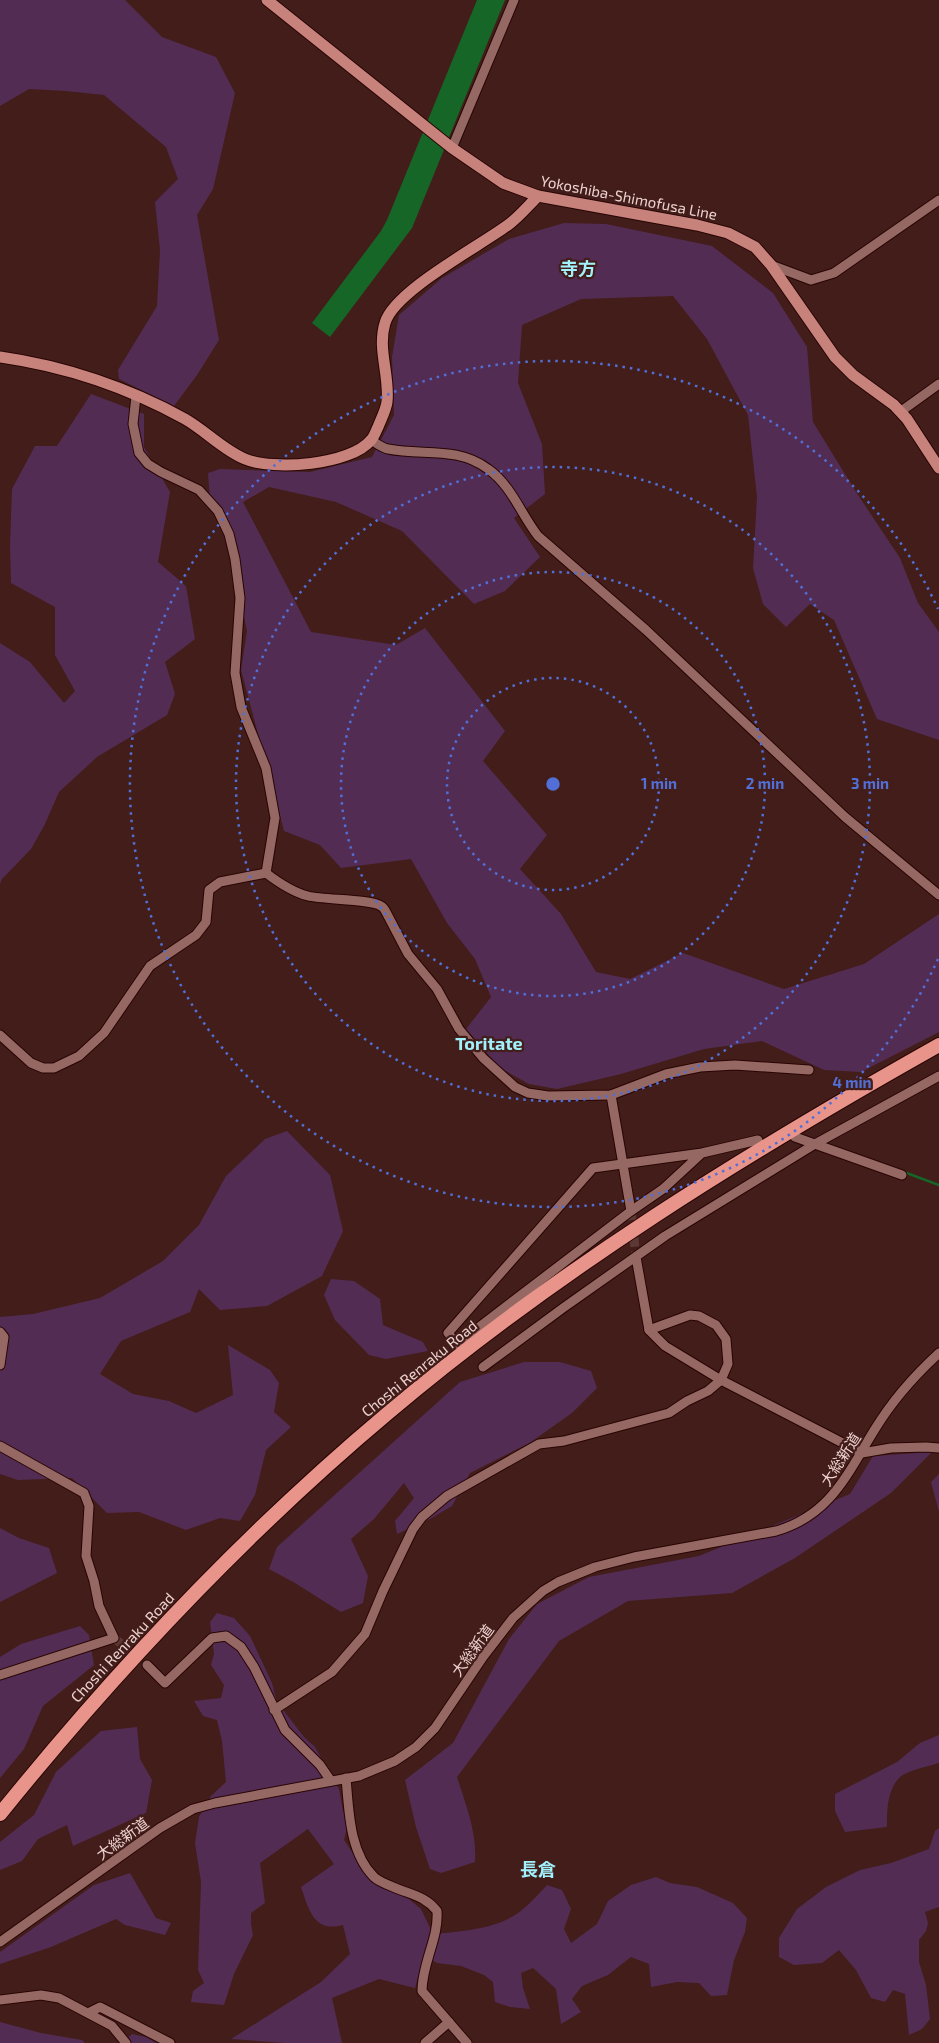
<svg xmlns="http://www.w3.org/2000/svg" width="939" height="2043" font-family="'Exo 2','Noto Sans JP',sans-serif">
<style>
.green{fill:#532c54}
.water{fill:#166628}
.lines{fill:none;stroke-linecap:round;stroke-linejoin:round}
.stream{stroke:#166628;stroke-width:2.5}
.minor-tunnel{stroke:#5c3834;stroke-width:9;stroke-dasharray:9 4.5;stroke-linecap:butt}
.minor-casing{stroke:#280504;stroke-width:11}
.major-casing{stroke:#280504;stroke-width:13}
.highway-casing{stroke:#280504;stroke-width:16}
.minor{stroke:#966863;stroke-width:9}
.major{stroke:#c7827b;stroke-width:11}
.highway{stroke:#e8948b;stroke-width:14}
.ring{fill:none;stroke:#516fd6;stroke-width:2.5;stroke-dasharray:2.5 5}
.labels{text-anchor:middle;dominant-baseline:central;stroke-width:4.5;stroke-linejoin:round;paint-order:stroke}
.street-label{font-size:15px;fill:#edd2cf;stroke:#431d19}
.quarter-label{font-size:18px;font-weight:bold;fill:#a0f1fc;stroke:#431d19}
.centre{fill:#516fd6;stroke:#431d19;stroke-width:2.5}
.ring-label{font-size:15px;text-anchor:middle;font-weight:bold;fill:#516fd6;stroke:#431d19;stroke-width:4.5;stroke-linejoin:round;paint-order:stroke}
</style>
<rect width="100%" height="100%" fill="#431d19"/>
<g class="green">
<polygon points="0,0 125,0 162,37 216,57 235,93 213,189 197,215 219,340 197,375 174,406 119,379 118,370 157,306 160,250 155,202 178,179 166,147 104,95 66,91 29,89 0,106"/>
<polygon points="564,223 606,224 712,246 773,293 807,347 813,422 856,492 900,558 918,603 939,632 939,740 877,719 834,620 810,604 786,627 763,604 753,568 757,497 748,415 707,339 673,296 581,299 522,325 518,383 542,444 545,494 514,518 540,557 505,591 474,604 402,531 336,502 269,487 243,502 311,632 396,645 425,628 505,731 483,761 547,835 520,869 561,914 596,972 630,979 683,953 784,989 864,964 939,914 939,1032 861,1072 824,1070 762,1041 704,1049 621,1074 557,1089 529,1084 500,1068 466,1029 491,997 475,959 447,923 411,859 341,868 320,845 284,831 241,670 247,631 240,597 235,560 210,500 208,473 220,469 310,472 372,457 394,415 392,357 399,315 442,278 509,239"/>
<polygon points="91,394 144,414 144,447 170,492 158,562 186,586 195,639 165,662 175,694 167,715 97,757 59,792 44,826 31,849 2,879 0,884 0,643 30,662 64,703 75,691 55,655 55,607 11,583 10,546 12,489 35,446 57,446"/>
<polygon points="287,1131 330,1175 343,1231 322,1276 267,1306 220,1310 199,1289 190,1312 121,1341 100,1374 133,1394 169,1401 196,1413 233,1395 228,1345 270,1370 279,1383 274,1412 291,1427 266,1450 255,1495 240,1521 220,1518 186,1530 139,1512 107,1513 72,1478 18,1480 0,1474 0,1317 33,1314 100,1298 163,1261 199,1225 226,1176 265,1139"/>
<polygon points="331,1279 354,1281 380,1299 383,1325 423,1342 428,1351 386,1359 369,1355 335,1320 324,1295"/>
<polygon points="524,1362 560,1362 591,1371 597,1388 572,1413 531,1442 470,1473 452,1506 430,1519 397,1534 395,1521 414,1498 404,1483 374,1519 351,1539 368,1576 363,1603 341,1612 295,1583 269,1569 277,1547 460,1382"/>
<path d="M932 1452 891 1493 795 1558 732 1593 628 1601 559 1641 457 1777C466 1805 477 1832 475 1862L441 1873 430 1869 416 1827 405 1780 453 1743 509 1639 537 1604 589 1577 699 1556 850 1494 873 1456Z"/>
<polygon points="939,1474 939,1512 931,1482"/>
<polygon points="0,1528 19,1538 49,1548 57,1573 0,1602"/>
<path d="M217 1613 234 1618 250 1636 272 1683 277 1702 304 1737 315 1747 339 1789 343 1811 348 1824 344 1840 372 1882 403 1894 421 1909 433 1934C456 1932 484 1930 506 1920 522 1913 535 1898 547 1885L562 1890 571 1909 564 1929 571 1943 597 1924 608 1901 631 1885 656 1877 670 1883 697 1887 733 1903 747 1918 745 1932 734 1960 727 1995 711 1996 699 1983 677 1982 651 1987 649 1964 631 1957 608 1975 582 1986 572 1999 581 2012 561 2024 556 1989 533 1968 521 1973 523 1988 530 2009 510 2007 495 2002 493 1982 484 1975 461 1966 437 1963 424 1955 415 1988 379 1979 332 1998 342 2043H285L231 2039 321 1982 350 1954 343 1925C314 1933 309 1910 301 1887L334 1864 308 1829 260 1863 265 1903 251 1913V1924L253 1935 234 1974 224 2005 191 2002 193 1991 204 1983 198 1970 201 1882 195 1843 199 1817 211 1796 226 1782 222 1741 217 1720 203 1716 194 1701 221 1698 224 1685 211 1665 214 1654 210 1622Z"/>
<polygon points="80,1626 89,1635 94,1665 43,1706 24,1749 0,1778 0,1657 21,1644"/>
<polygon points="137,1727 140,1759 152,1780 146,1813 73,1846 67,1825 38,1839 22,1861 0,1870 0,1842 34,1815 56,1772 101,1731"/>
<path d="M939 1735V1763C929 1766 905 1771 899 1778 887 1791 887 1811 887 1827L845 1832 835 1811V1794L897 1762 920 1743Z"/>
<polygon points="939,1828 939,1907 925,1912 928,1923 926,1931 919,1940 919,1962 926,1985 930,2019 922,2029 909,2035 905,1994 893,1990 885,2002 871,1998 856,1970 839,1950 822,1963 794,1965 779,1957 779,1938 797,1909 826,1887 860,1870 891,1863 929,1849 935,1831"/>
<polygon points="130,1873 156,1918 171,1923 165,1935 125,1925 116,1919 51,1947 0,1964 0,1952 94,1885"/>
<polygon points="0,2022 41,2033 82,2040 85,2043 0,2043"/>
<polygon points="132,2034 146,2037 156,2043 122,2043"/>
</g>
<polygon class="water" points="477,0 505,0 412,228 330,337 312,323 381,231 387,220"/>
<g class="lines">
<polyline class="stream" points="904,1172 939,1185"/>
<g class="minor-tunnel">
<polyline points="631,1211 636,1257"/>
<polyline points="114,1638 147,1665"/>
</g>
<defs>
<g id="minor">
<polyline points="452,148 514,0"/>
<polyline points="771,265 811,280 834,273 939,200"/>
<polyline points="136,396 133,424 139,453 148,464 161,472 199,490 218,511 229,534 235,559 240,598 235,673 241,707 266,768 275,818 266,873"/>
<polyline points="900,412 939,384"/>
<path d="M371 440C376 443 382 448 388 449 423 456 457 446 488 469 511 485 521 514 538 536L646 630 845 817 939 895"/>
<path d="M0 1035 31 1063 43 1068H54L79 1056 104 1033 150 966 196 935 206 922 209 890 220 882 266 873C279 883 292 892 308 896 324 900 371 899 381 906 383 907 385 910 386 912L408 954 437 989 459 1029 483 1058 515 1087 528 1093 548 1096 611 1095 666 1074 700 1067 735 1065 809 1070"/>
<polyline points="611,1095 631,1211"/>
<polyline points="795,1137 902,1175"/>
<polyline points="702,1153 663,1189 631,1211 457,1344 448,1333 593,1168 702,1153 758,1140"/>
<polyline points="636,1257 649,1330 665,1346 721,1380 862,1453 891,1448 926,1447 939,1448"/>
<polyline points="0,1332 4,1337 0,1365"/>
<polyline points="483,1367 563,1308 665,1236 815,1144 939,1076"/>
<polyline points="0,1446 84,1493 89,1506 86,1556 94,1581 99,1606 114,1638 0,1675"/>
<polyline points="147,1665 165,1683 212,1638 226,1636 241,1647 254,1667 285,1730 320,1765 331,1781"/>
<polyline points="274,1710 332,1672 365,1634 383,1591 413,1529 422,1517 447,1496 539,1444 564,1441 669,1413 687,1401 708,1391 721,1380 728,1364 726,1339 716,1325 699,1316 690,1315 649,1330"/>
<path d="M346 1778C349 1810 349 1852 374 1877 379 1882 391 1886 398 1889 413 1895 426 1897 437 1911 439 1938 422 1963 422 1991L467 2043"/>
<path d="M0 1942 160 1828 193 1809 215 1803 359 1776 395 1761 416 1747 435 1728 483 1657 513 1618 543 1591 558 1582 595 1567 634 1557 776 1531C831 1515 847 1474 875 1429 892 1401 915 1375 939 1353"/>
<polyline points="0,2000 41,1995 59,1998 112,2026 126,2043"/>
<polyline points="88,2013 100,2007 170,2043"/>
<polyline points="425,2043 449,2022"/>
</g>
<g id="major">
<polyline points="267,0 452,148 503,183 538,196 697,225 728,233 755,247 771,265 835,357 853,375 894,405 907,419 939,468"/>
<path d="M0 357C64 366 129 388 185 419 206 431 223 450 245 459 273 471 351 465 371 440 374 437 376 431 378 427 381 419 386 410 387 402 390 376 377 349 385 323 394 291 480 246 508 225 519 217 528 206 538 196"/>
</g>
<path id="highway" d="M0 1814C117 1669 245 1533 388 1413 557 1270 747 1153 939 1045"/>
</defs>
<use href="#minor" class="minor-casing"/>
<use href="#major" class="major-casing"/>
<use href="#highway" class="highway-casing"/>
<use href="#minor" class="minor"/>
<use href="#major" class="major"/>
<use href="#highway" class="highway"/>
</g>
<g class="ring">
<circle cx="553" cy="784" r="106"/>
<circle cx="553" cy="784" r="212"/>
<circle cx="553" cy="784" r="317"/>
<path d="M938 959A423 423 0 1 1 938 609"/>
</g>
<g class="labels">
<g class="street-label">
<text transform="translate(629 197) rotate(11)">Yokoshiba-Shimofusa Line</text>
<text transform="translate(419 1368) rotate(-39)">Choshi Renraku Road</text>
<text transform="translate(840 1459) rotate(-57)">大総新道</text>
<text transform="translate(122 1647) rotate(-47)">Choshi Renraku Road</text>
<text transform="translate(472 1650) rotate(-54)">大総新道</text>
<text transform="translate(122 1838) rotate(-36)">大総新道</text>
</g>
<g class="quarter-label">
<text x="578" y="268">寺方</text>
<text x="489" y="1043">Toritate</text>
<text x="538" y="1869">長倉</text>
</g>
</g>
<circle cx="553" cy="784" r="8" class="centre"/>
<g class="ring-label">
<text x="659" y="789">1 min</text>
<text x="765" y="789">2 min</text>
<text x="870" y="789">3 min</text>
<text x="852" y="1088">4 min</text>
</g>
</svg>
